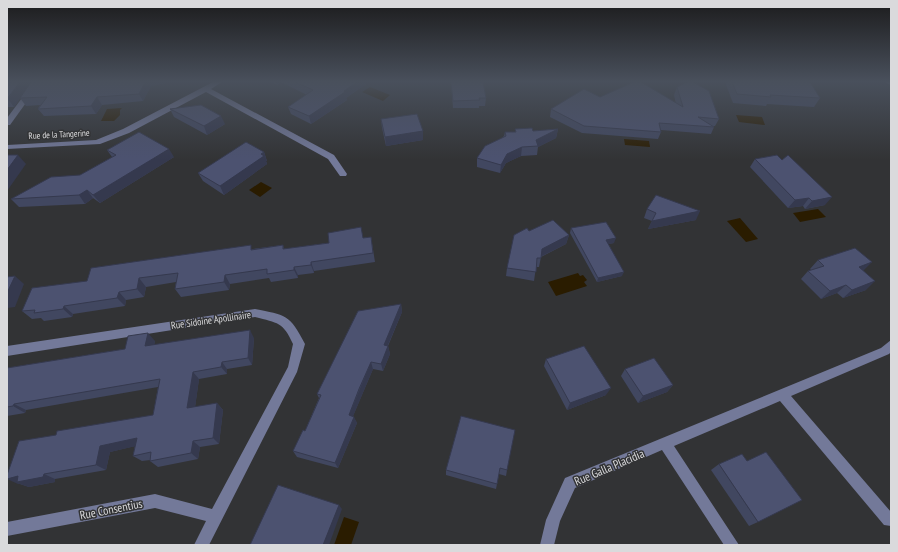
<svg xmlns="http://www.w3.org/2000/svg" width="898" height="552" font-family="'PT Sans Narrow',sans-serif">
<style>
.water{fill:#2a1c00}
.lines{fill:none;stroke-linecap:round;stroke-linejoin:round}
.minor{fill:#737999;fill-rule:evenodd}
.wall{fill:#414760}
.shaded-wall{fill:#35394e}
.building{fill:#4c5270;stroke:#35394e}
.labels{text-anchor:middle;dominant-baseline:central;stroke-width:3;stroke-linejoin:round;paint-order:stroke}
.far-street-label{font-size:9px;fill:#dadadc;stroke:#323335}
.street-label{font-size:10px;fill:#dadadc;stroke:#323335}
.near-street-label{font-size:12px;fill:#dadadc;stroke:#323335}
</style>
<rect width="100%" height="100%" fill="#323335"/>
<g class="water">
<polygon points="370,87 390,95 383,101 362,92"/>
<polygon points="122,108 120,110 120,115 114,121 101,121 107,109"/>
<polygon points="736,115 762,117 765,125 739,122"/>
<polygon points="624,139 649,141 650,147 625,145"/>
<polygon points="261,182 272,188 260,197 249,190"/>
<polygon points="818,209 826,217 800,222 793,213"/>
<polygon points="740,218 758,239 746,242 727,221"/>
<polygon points="578,273 580,276 583,275 587,280 584,282 587,286 556,296 548,282"/>
<polygon points="344,517 359,522 351,545 334,545"/>
</g>
<g class="lines">
<g class="minor">
<polygon points="34,82 41,82 10,125 7,125 7,118"/>
<polygon points="213,82 222,82 211,89 334,155 347,174 346,176 340,176 328,159 206,92 129,133 100,144 7,149 7,145 96,140 123,129"/>
<polygon points="885,82 891,82 891,85"/>
<path d="M255 309C285 315 290 314 305 344L297 372 209 545H194L206 521 155 508 7 536V522L155 494 212 509 288 367 293 344C283 322 278 323 255 317L7 356V346Z"/>
<polygon points="891,340 891,352 889,354 791,396 891,512 891,526 884,525 780,401 674,446 739,545 724,545 662,450 575,488 560,521 554,545 540,545 546,520 565,478 881,348"/>
</g>
</g>
<g class="wall">
<polygon points="7,82 170,82 151,86 143,101 102,105 96,114 44,116 38,109 40,105 26,106 20,98 14,107 7,107"/>
<polygon points="271,82 366,82 366,84 346,98 347,100 311,124 291,114 288,107 307,95 281,82 277,85"/>
<polygon points="451,82 483,82 486,98 485,106 479,106 479,108 453,108"/>
<polygon points="725,82 810,82 820,98 814,107 767,104 766,106 733,103"/>
<polygon points="677,87 719,119 715,126 714,126 714,127 711,134 661,130 661,132 658,139 582,133 550,117 551,109 600,97 676,104 674,95"/>
<polygon points="170,109 225,124 207,135 174,117"/>
<polygon points="381,119 423,140 386,146 382,128"/>
<polygon points="515,129 533,131 558,129 556,138 538,147 537,155 521,156 506,163 500,173 477,167 477,158 504,136 505,132 515,132"/>
<polygon points="107,150 174,157 100,203 93,198 85,204 19,207 11,199 80,175 112,157"/>
<polygon points="264,152 267,161 266,161 267,164 224,195 203,181 198,173"/>
<polygon points="755,159 825,205 805,209 803,206 788,208 750,167"/>
<polygon points="647,209 696,220 648,229 652,221 644,218"/>
<polygon points="571,228 614,243 608,244 622,276 597,282 570,233"/>
<polygon points="529,231 569,235 566,244 541,257 539,267 536,267 534,281 506,276 507,268"/>
<polygon points="371,237 375,262 314,271 314,273 298,275 298,278 271,282 269,278 230,284 229,290 181,297 175,289 176,282 146,287 144,297 126,300 125,306 73,314 72,317 44,321 41,318 32,319 22,311 87,281 253,249 283,245 284,249"/>
<polygon points="818,260 863,270 866,290 843,298 837,293 821,299 801,279 808,271 811,270 810,269"/>
<polygon points="401,304 402,312 388,346 390,354 383,371 373,369 353,416 357,423 338,468 297,457 293,451 305,431 319,398 317,394"/>
<polygon points="254,338 252,365 227,369 227,374 199,379 195,407 217,403 223,410 219,444 200,447 198,459 158,467 150,461 150,460 142,461 133,456 135,446 110,452 106,470 55,479 55,482 29,487 20,484 18,484 56,435 153,415 158,387 26,410 25,413 7,416 7,368 125,349 155,341 154,345"/>
<polygon points="546,359 606,395 567,410 544,366"/>
<polygon points="625,369 673,385 667,392 638,403 621,376"/>
<polygon points="461,416 507,470 506,476 499,474 496,489 446,475 446,470"/>
<polygon points="719,464 758,522 749,526 711,470"/>
</g>
<g class="shaded-wall">
<polygon points="20,82 32,82 14,107 8,99"/>
<polygon points="145,82 170,82 151,86 143,101 139,94"/>
<polygon points="276,82 281,82 277,85"/>
<polygon points="357,82 366,82 366,84 346,98 347,100 311,124 309,116"/>
<polygon points="97,97 102,105 96,114 91,106"/>
<polygon points="221,116 225,124 207,135 204,126"/>
<polygon points="558,129 556,138 538,147 536,140"/>
<polygon points="423,131 423,140 386,146 385,137"/>
<polygon points="522,147 521,156 506,163 500,173 501,165 507,154"/>
<polygon points="169,149 174,157 100,203 93,195"/>
<polygon points="264,152 267,161 266,161 267,164 224,195 220,186"/>
<polygon points="18,155 26,164 7,191 7,170"/>
<polygon points="87,190 93,198 85,204 79,195"/>
<polygon points="832,197 825,205 805,209 812,201"/>
<polygon points="809,198 803,206 788,208 795,200"/>
<polygon points="700,211 696,220 648,229 652,221"/>
<polygon points="569,235 566,244 540,257 542,249"/>
<polygon points="616,238 614,243 604,245 606,240"/>
<polygon points="311,262 314,271 314,273 311,265"/>
<polygon points="872,262 863,271 859,267"/>
<polygon points="294,267 298,275 298,278 294,270"/>
<polygon points="624,272 622,276 597,282 598,278"/>
<polygon points="225,275 230,284 229,290 224,282"/>
<polygon points="15,276 24,284 15,307 7,308 7,293"/>
<polygon points="139,278 146,287 144,297 137,289"/>
<polygon points="875,281 866,290 843,298 852,290"/>
<polygon points="846,285 837,293 821,299 830,291"/>
<polygon points="119,292 126,300 125,306 117,298"/>
<polygon points="401,304 402,312 385,352 384,345"/>
<polygon points="64,306 73,314 72,317 63,309"/>
<polygon points="250,330 254,338 252,365 248,358"/>
<polygon points="148,333 155,341 152,354 145,346"/>
<polygon points="388,346 390,354 383,371 381,364"/>
<polygon points="222,362 227,369 227,374 221,367"/>
<polygon points="371,362 373,369 351,421 349,415"/>
<polygon points="193,372 199,379 194,415 187,408"/>
<polygon points="673,385 667,392 638,403 643,396"/>
<polygon points="611,388 606,395 567,410 570,403"/>
<polygon points="217,403 223,410 219,444 213,438"/>
<polygon points="14,404 26,410 25,413 13,406"/>
<polygon points="354,417 357,423 338,468 335,463"/>
<polygon points="137,438 145,444 110,452 106,470 96,465 100,446"/>
<polygon points="193,441 200,447 198,459 191,453"/>
<polygon points="44,474 55,479 55,482 29,487 20,484 18,484 7,479 18,476"/>
<polygon points="339,505 342,509 329,545 323,545"/>
</g>
<g class="building">
<polygon points="7,82 20,82 7,99"/>
<polygon points="31,82 145,82 139,94 97,97 91,106 38,109 47,97 20,98"/>
<polygon points="295,82 357,82 344,91 345,92 309,116 288,107 313,90"/>
<polygon points="451,82 483,82 486,98 479,98 480,100 453,101"/>
<polygon points="634,82 641,82 683,107 677,87 687,82 693,82 709,91 719,119 698,117 714,127 659,123 661,132 584,126 551,109 584,89 600,97"/>
<polygon points="732,82 810,82 820,98 770,95 771,97 737,94"/>
<polygon points="201,105 221,116 204,126 170,109"/>
<polygon points="417,114 423,131 385,137 381,119"/>
<polygon points="532,128 533,131 558,129 536,140 538,146 522,147 507,154 501,165 477,158 485,146 506,136 505,132 516,132 515,129"/>
<polygon points="139,132 169,149 93,195 87,190 79,195 11,199 51,177 80,175 116,155 107,150"/>
<polygon points="246,142 264,152 261,154 264,156 220,186 198,173"/>
<polygon points="7,155 18,155 7,170"/>
<polygon points="777,155 782,160 788,155 832,197 812,201 809,198 795,200 755,159"/>
<polygon points="656,195 700,211 652,221 656,213 647,209"/>
<polygon points="553,220 569,235 542,249 541,258 537,258 536,272 507,268 514,235 527,228 529,231"/>
<polygon points="606,222 616,238 606,240 624,272 598,278 571,228"/>
<polygon points="361,227 363,238 371,237 373,253 311,262 311,265 294,267 294,270 267,274 267,269 225,275 224,282 175,289 178,273 139,278 137,289 119,292 117,298 64,306 63,309 34,313 35,310 22,311 32,288 87,281 91,268 251,245 251,250 283,245 283,249 329,243 328,233"/>
<polygon points="855,248 872,262 859,267 875,281 852,290 846,285 830,291 808,271 824,266 818,260"/>
<polygon points="15,276 7,293 7,277"/>
<polygon points="401,304 384,345 388,346 381,364 371,362 359,389 349,415 354,417 335,463 293,451 303,430 305,431 321,395 317,394 358,311"/>
<polygon points="250,330 248,358 222,362 221,367 193,372 187,408 217,403 213,438 193,441 191,453 150,461 151,452 133,456 137,438 100,446 96,465 44,474 43,477 17,482 18,476 7,479 7,475 19,441 56,435 57,431 153,415 160,379 14,404 13,406 7,407 7,368 125,349 128,336 148,333 145,346"/>
<polygon points="584,346 611,388 570,403 546,359"/>
<polygon points="654,358 673,385 643,396 625,369"/>
<polygon points="461,416 515,430 507,470 500,468 497,484 446,470"/>
<polygon points="766,452 802,500 758,522 719,464 742,454 747,461"/>
<polygon points="278,485 339,505 323,545 250,545"/>
</g>
<linearGradient id="sky" x2="0" y2="1"><stop stop-color="#1c1c1d"/><stop offset="0.51" stop-color="#49505c"/><stop offset="1" stop-color="#49505c" stop-opacity="0"/></linearGradient>
<rect width="898" height="160" fill="url(#sky)"/>
<g class="labels">
<g class="far-street-label">
<text transform="translate(59 134) rotate(-3)">Rue de la Tangerine</text>
</g>
<g class="street-label">
<text transform="translate(211 320) rotate(-8)">Rue Sidoine Apollinaire</text>
</g>
<g class="near-street-label">
<text transform="translate(609 467) rotate(-23)">Rue Galla Placidia</text>
<text transform="translate(111 509) rotate(-11)">Rue Consentius</text>
</g>
</g>
<rect width="898" height="552" fill="none" stroke="#dadadc" stroke-width="16"/>
</svg>
